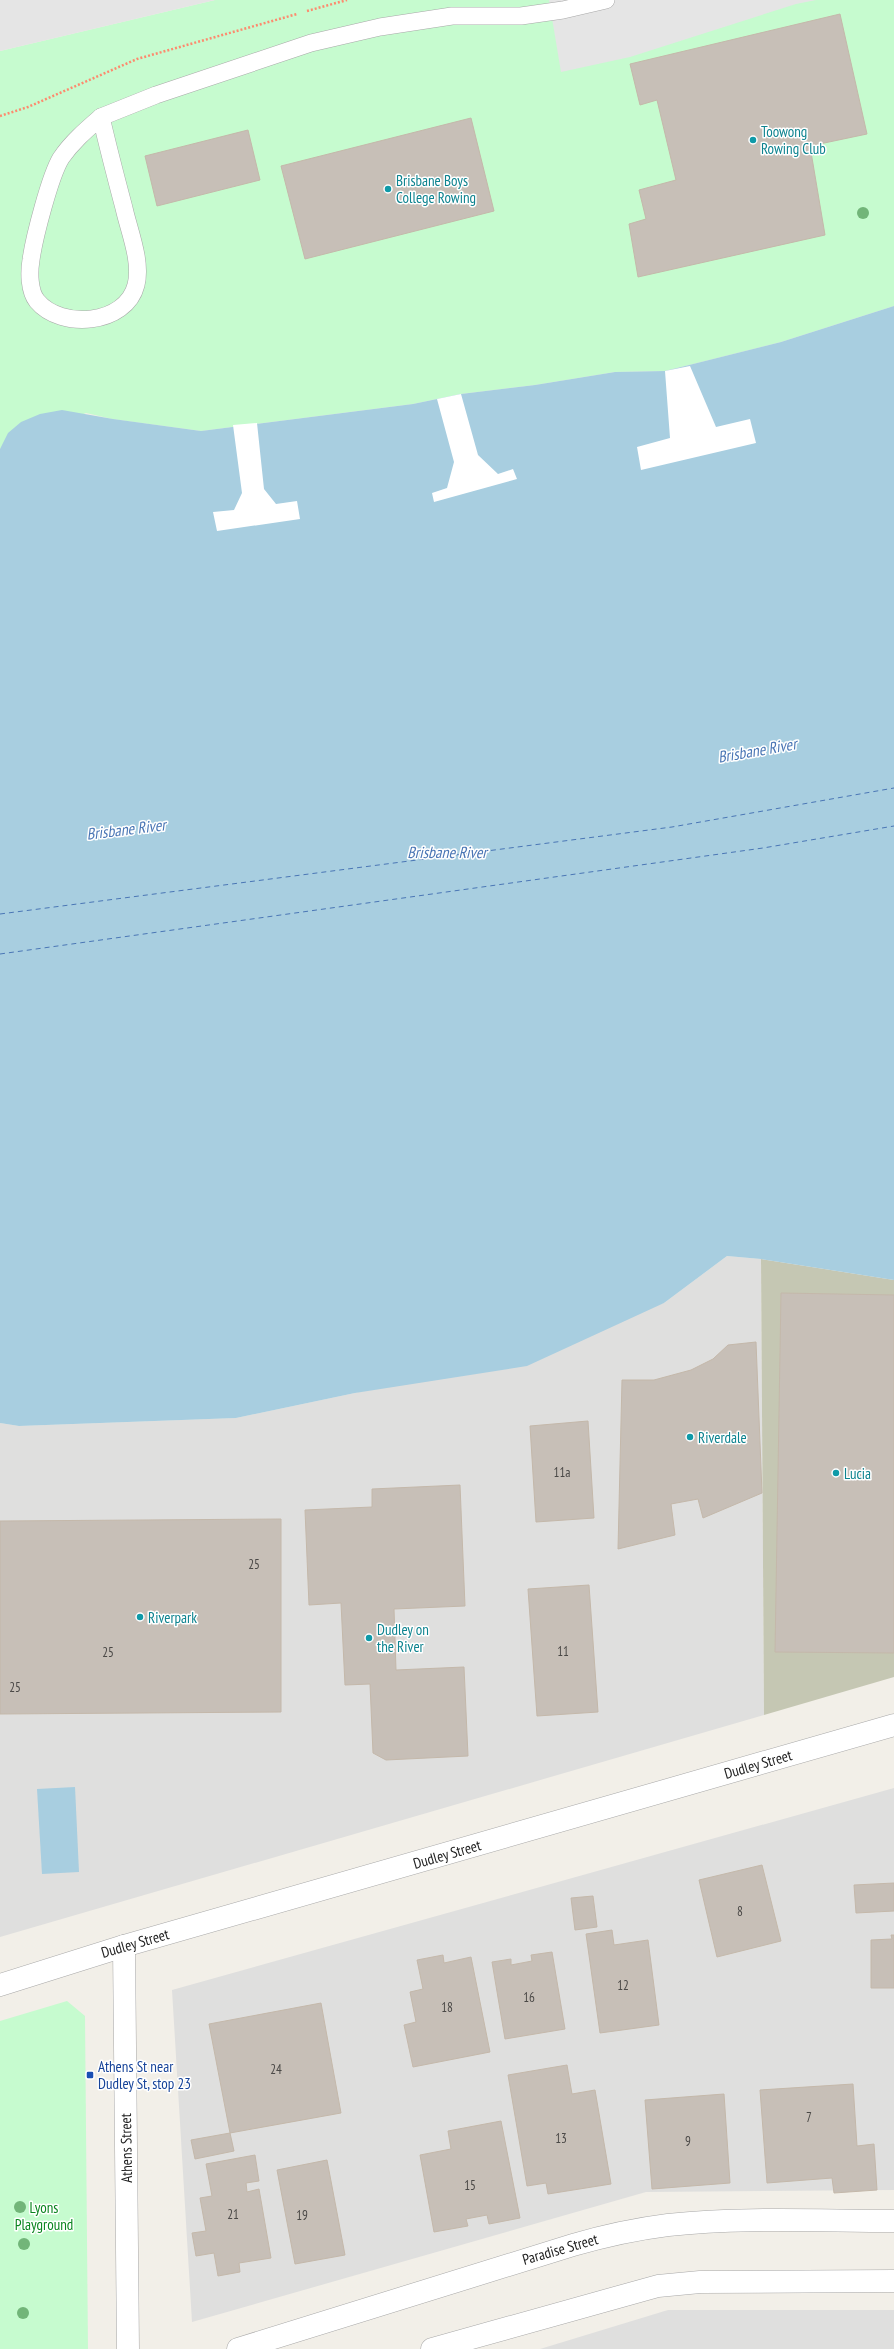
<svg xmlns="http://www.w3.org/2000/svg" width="894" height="2349" font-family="'PT Sans Narrow',sans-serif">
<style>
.residential{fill:#dfdfde}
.construction{fill:#c5c7b3}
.park{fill:#c6fbcf}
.parking{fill:#e5e5e5}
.water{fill:#a8cee0}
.pier{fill:#fff}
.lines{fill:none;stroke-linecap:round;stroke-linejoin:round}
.ferry{stroke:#4a76b5;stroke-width:1;stroke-dasharray:5 4;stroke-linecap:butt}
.building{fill:#c7bfb7;stroke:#c4b8aa}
.lane-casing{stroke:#a8a8a8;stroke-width:18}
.street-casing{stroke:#a8a8a8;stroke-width:23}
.path{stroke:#fd8a6e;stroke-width:2.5;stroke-dasharray:2 2;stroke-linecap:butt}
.lane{stroke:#fff;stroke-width:17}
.street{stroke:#fff;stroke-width:22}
.tree{fill:#72b579}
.culture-dot{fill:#0f9aa8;stroke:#fff;stroke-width:1.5}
.transit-dot{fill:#1a4fb4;stroke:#fff;stroke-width:1.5}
.labels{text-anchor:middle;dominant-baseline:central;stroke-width:3;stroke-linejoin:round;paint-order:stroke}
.number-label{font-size:13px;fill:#4a4846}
.culture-label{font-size:15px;fill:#0d838f;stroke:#fff;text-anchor:start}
.street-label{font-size:15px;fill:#212121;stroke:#fff}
.transit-label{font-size:15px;fill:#164399;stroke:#fff;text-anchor:start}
.park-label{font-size:15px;fill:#0a851f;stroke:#fff}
.water-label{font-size:16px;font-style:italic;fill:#4a76b5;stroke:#fff}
</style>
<rect width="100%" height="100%" fill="#f2efe8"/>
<g class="residential">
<polygon points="727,1256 761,1259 764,1715 0,1937 0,1423 19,1426 236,1418 355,1393 664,1303"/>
<polygon points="894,1788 894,2190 646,2192 192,2322 172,1990"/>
<polygon points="668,2310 894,2310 894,2349 540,2349"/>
</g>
<polygon class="construction" points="761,1259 894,1280 894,1677 764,1715"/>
<g class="park">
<polygon points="215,0 894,0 894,306 781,342 665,371 615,372 535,385 461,394 413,404 201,431 112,419 86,413 0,449 0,51"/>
<polygon points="67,2001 85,2016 88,2349 0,2349 0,2021"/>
</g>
<g class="parking">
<polygon points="0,0 215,0 0,51"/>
<polygon points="549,0 816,0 796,4 630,57 561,72"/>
</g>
<g class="water">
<polygon points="894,306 894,1280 761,1259 727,1256 664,1303 527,1366 355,1393 236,1418 19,1426 0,1423 0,449 8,433 21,422 40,414 62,410 113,419 201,431 413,404 461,394 535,385 615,372 665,371 781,342"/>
<polygon points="75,1787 79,1872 42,1874 37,1789"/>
</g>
<g class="pier">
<polygon points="690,366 716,427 750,419 756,443 641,470 637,447 670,438 665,371"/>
<polygon points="461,394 478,455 498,474 513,469 517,479 434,502 432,493 447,488 454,462 437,399"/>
<polygon points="257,423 264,489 276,504 297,501 300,519 217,531 213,512 234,510 242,493 233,425"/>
</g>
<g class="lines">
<g class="ferry">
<polyline points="0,914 672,827 894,788"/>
<polyline points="0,954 763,848 894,826"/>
</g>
</g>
<g class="building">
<polygon points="840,14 867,134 810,146 825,235 638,277 629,224 646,219 639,190 676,180 657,100 640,105 630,64"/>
<polygon points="471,118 494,211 305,259 281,166"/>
<polygon points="248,130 260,180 157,206 145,156"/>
<polygon points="781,1293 894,1295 894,1653 775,1652"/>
<polygon points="756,1342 762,1493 703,1518 698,1499 671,1504 675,1535 618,1549 622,1380 654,1380 691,1370 713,1359 728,1345"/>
<polygon points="588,1421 594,1518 536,1522 530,1426"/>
<polygon points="460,1485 465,1606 394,1609 396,1670 464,1667 468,1756 386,1760 373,1753 370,1684 345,1685 341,1603 309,1605 305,1510 372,1507 372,1489"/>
<polygon points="281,1519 281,1712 0,1714 0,1521"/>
<polygon points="589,1585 598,1712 537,1716 528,1589"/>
<polygon points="762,1865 781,1941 717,1957 699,1880"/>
<polygon points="894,1883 894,1911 856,1913 854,1885"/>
<polygon points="593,1896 597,1927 575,1930 571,1898"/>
<polygon points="612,1930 614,1945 648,1940 659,2025 600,2033 586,1934"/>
<polygon points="891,1935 894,1935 894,1988 871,1988 871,1940 892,1939"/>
<polygon points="552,1952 565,2029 505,2039 492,1962 511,1959 511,1965 532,1961 531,1955"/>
<polygon points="443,1955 444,1963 471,1957 490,2052 413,2067 404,2025 416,2022 410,1992 423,1989 417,1960"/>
<polygon points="321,2003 341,2113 230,2133 209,2024"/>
<polygon points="567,2065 572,2094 595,2090 611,2184 548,2194 546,2183 527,2186 508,2075"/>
<polygon points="853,2084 857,2146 874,2144 877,2190 834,2193 832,2178 767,2183 760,2090"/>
<polygon points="724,2094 730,2183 652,2189 645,2100"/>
<polygon points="501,2121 520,2218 489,2224 487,2215 466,2219 468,2226 434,2232 420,2155 451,2149 448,2131"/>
<polygon points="230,2133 234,2151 195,2159 191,2140"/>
<polygon points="255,2155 259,2181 246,2183 247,2192 259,2189 271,2258 239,2263 240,2272 218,2276 214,2253 196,2256 192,2233 206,2231 200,2198 212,2196 206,2164"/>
<polygon points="327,2160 345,2255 295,2264 277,2170"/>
</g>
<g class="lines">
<defs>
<g id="lane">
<polyline points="101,117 156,95 311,43 380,27 452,16 521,16 563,10 606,0"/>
<path d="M101 117C108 147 116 178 124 208 129 231 142 261 136 285 126 325 61 330 37 301 29 291 29 272 31 260 34 238 50 176 61 158 72 142 86 130 101 117Z"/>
</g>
<g id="street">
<polyline points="124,1946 128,2349"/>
<polyline points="0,1985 124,1946 894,1725"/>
<path d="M238 2349 573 2245C604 2236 636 2229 668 2225 743 2217 819 2221 894 2221"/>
<polyline points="432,2349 658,2286 700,2282 894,2281"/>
</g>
</defs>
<use href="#lane" class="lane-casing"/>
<use href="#street" class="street-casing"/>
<g class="path">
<polyline points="307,11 347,0"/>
<polyline points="0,116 28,107 137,59 297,14"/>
</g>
<use href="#lane" class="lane"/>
<use href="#street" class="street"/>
</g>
<g class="tree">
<circle cx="863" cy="213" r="6"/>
<circle cx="20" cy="2207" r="6"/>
<circle cx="24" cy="2244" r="6"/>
<circle cx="23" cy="2313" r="6"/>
</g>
<g class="culture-dot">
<circle cx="753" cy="140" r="4"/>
<circle cx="388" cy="189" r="4"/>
<circle cx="690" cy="1437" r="4"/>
<circle cx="836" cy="1473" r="4"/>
<circle cx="140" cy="1617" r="4"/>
<circle cx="369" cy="1638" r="4"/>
</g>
<rect class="transit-dot" x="86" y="2071" width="8" height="8" rx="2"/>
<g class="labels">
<g class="number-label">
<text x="562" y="1472">11a</text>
<text x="254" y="1564">25</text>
<text x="563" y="1651">11</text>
<text x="108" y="1652">25</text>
<text x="15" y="1687">25</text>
<text x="740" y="1911">8</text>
<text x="623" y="1985">12</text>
<text x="529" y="1997">16</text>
<text x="447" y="2007">18</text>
<text x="276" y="2069">24</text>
<text x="809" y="2117">7</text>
<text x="561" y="2138">13</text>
<text x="688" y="2141">9</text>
<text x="470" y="2185">15</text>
<text x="233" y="2214">21</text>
<text x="302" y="2215">19</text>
</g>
<g class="culture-label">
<text x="761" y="131">Toowong<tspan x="761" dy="17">Rowing Club</tspan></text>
<text x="396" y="180">Brisbane Boys<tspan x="396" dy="17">College Rowing</tspan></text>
<text x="698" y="1437">Riverdale</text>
<text x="844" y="1473">Lucia</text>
<text x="148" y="1617">Riverpark</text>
<text x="377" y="1629">Dudley on<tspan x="377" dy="17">the River</tspan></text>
</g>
<g class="street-label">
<text transform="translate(758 1764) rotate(-16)">Dudley Street</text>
<text transform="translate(447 1854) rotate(-16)">Dudley Street</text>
<text transform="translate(135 1943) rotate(-16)">Dudley Street</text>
<text transform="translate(126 2148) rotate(-91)">Athens Street</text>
<text transform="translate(560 2249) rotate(-16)">Paradise Street</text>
</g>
<g class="transit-label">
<text x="98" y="2066">Athens St near<tspan x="98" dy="17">Dudley St, stop 23</tspan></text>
</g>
<g class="park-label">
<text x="44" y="2207">Lyons<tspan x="44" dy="17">Playground</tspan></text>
</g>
<g class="water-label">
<text transform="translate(757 750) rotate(-10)">Brisbane River</text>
<text transform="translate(126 829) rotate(-7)">Brisbane River</text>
<text x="447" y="852">Brisbane River</text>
</g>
</g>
</svg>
